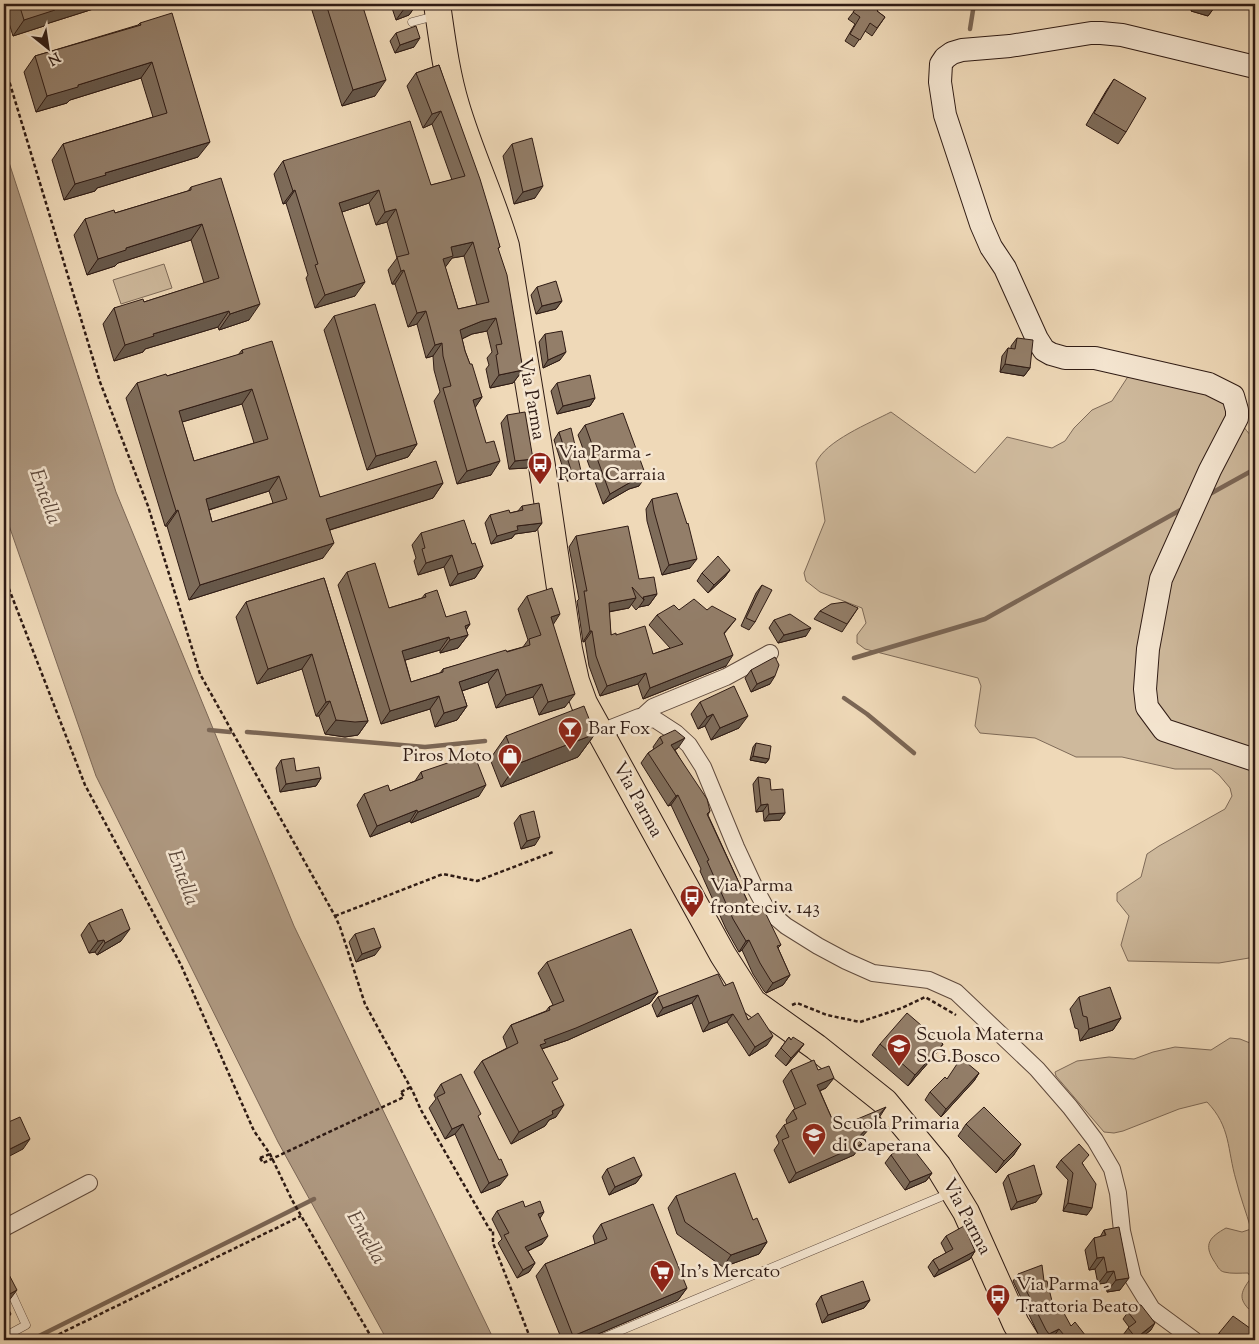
<svg xmlns="http://www.w3.org/2000/svg" width="1259" height="1344" font-family="'Sorts Mill Goudy',serif">
<style>
.green{fill:#ceb99c;stroke:#7e6a58}
.water{fill:#ae9880;stroke:#7b6655}
.lines{fill:none;stroke-linecap:round;stroke-linejoin:round}
.stream{stroke:#7b6655;stroke-width:4.5}
.lane-casing{stroke:#5f4a3d;stroke-width:9}
.street-casing{stroke:#5f4a3d;stroke-width:18}
.secondary-casing{stroke:#2f1b14;stroke-width:24}
.primary-casing{stroke:#2f1b14;stroke-width:28}
.path{stroke:#2f1b14;stroke-width:2.5;stroke-dasharray:4 2.5;stroke-linecap:butt}
.lane{stroke:#f5e6d1;stroke-width:8}
.street{stroke:#f5e6d1;stroke-width:16}
.secondary{stroke:#f5e6d1;stroke-width:22}
.primary{stroke:#efd9b8;stroke-width:26}
.path-bridge{stroke:#2f1b14;stroke-width:2.5;stroke-dasharray:4 2.5;stroke-linecap:butt}
.wall{fill:#7e6c5a;stroke:#2f1b14;fill-rule:evenodd}
.shaded-wall{fill:#67584a;stroke:#2f1b14}
.building{fill:#937e69;stroke:#2f1b14;fill-rule:evenodd}
.labels{text-anchor:middle;dominant-baseline:central;stroke-width:5;stroke-linejoin:round;paint-order:stroke}
.street-label{font-size:19px;fill:#2f1b14;stroke:#f5e6d1}
.poi-label{font-size:19px;fill:#2f1b14;stroke:#f5e6d1;text-anchor:start}
.water-label{font-size:20px;font-style:italic;fill:#5b473a;stroke:#f5e6d1}
</style>
<rect width="100%" height="100%" fill="#efd9b8"/>
<filter id="stains"><feTurbulence type="fractalNoise" baseFrequency=".004" numOctaves="4"/><feColorMatrix values="0 0 0 0 .2 0 0 0 0 .09 0 0 0 0 .02 0 0 0 .5 -.17"/></filter>
<radialGradient id="worn" r=".72"><stop offset=".6" stop-color="#630" stop-opacity="0"/><stop offset="1" stop-color="#630" stop-opacity=".3"/></radialGradient>
<g class="green">
<polygon points="164,264 172,288 121,304 113,280"/>
<path d="M1129 375C1153 381 1204 388 1223 401 1232 408 1244 430 1255 440V957L1219 963 1128 961 1121 945 1129 916 1117 901V893L1141 877 1147 854 1159 846 1225 809 1232 796 1230 788 1219 775 1211 769H1175L1122 757H1076L1035 738 980 733 975 726 981 686 978 678 865 649 857 643V635L866 623 862 608 820 592 806 581 804 573 825 521 816 463C825 441 870 423 891 412L975 473 1007 437 1052 448 1065 441 1074 428 1092 410 1112 401Z"/>
<path d="M1230 1038 1240 1039 1255 1045V1331L1253 1326 1254 1314C1238 1300 1239 1294 1251 1278L1248 1273C1241 1273 1231 1274 1224 1272 1219 1271 1217 1265 1214 1261 1203 1244 1210 1237 1226 1228L1242 1232 1251 1229C1246 1212 1240 1196 1236 1180 1227 1149 1231 1127 1207 1102L1179 1109 1123 1131 1114 1133 1104 1132 1056 1076 1055 1072 1077 1061 1109 1057 1134 1059 1153 1052 1175 1047 1211 1050Z"/>
</g>
<polygon class="water" points="4,147 116,492 294,926 494,1340 387,1340 278,1142 96,776 4,511"/>
<g class="lines">
<g class="stream">
<polyline points="970,29 974,4"/>
<polyline points="1208,495 1255,469"/>
<polyline points="854,658 985,619 1184,508"/>
<polyline points="844,698 867,714 914,753"/>
<polyline points="209,730 230,732"/>
<polyline points="247,732 425,747 485,741"/>
<polyline points="31,1340 314,1199"/>
</g>
<defs>
<g id="lane">
<polyline points="412,22 435,16"/>
<polyline points="4,1277 26,1325 4,1337"/>
<polyline points="598,1340 950,1193"/>
</g>
<g id="street">
<polyline points="642,717 653,707 726,677 770,653"/>
<polyline points="601,732 639,717 656,720 676,733 689,745 703,767 736,847 755,888 767,910 786,926 818,946 846,961 873,973 929,980 956,992 1037,1069 1070,1107 1095,1140 1112,1169 1118,1193 1122,1231 1133,1278 1152,1309 1194,1340"/>
<polyline points="4,1228 89,1183"/>
</g>
<polyline id="secondary" points="1255,67 1122,35 1101,33 1091,33 1010,46 962,50 952,53 945,58 941,64 940,82 945,115 981,224 991,247 1005,268 1037,339 1044,350 1051,354 1065,358 1095,358 1209,384 1233,396 1237,410 1237,418 1210,470 1161,579 1148,649 1145,689 1147,707 1164,730 1255,760"/>
<path id="primary" d="M437 4C442 38 446 72 456 105 470 153 492 198 506 246L542 466 569 649 576 681 584 703 723 955 753 1002 816 1047 885 1102 938 1166 966 1212 1016 1324 1026 1340"/>
</defs>
<use href="#lane" class="lane-casing"/>
<use href="#street" class="street-casing"/>
<use href="#secondary" class="secondary-casing"/>
<use href="#primary" class="primary-casing"/>
<g class="path">
<polyline points="884,4 885,4"/>
<polyline points="4,64 100,382 148,506 200,674 335,916 340,927 365,1004 413,1092 421,1110 490,1230 493,1230 493,1243 531,1340"/>
<polyline points="4,576 85,785 181,965 254,1131 270,1154 292,1200 373,1340"/>
<polyline points="335,916 443,874 477,881 553,852"/>
<polyline points="792,1005 797,1003 827,1015 860,1022 902,1008 925,997 956,1015"/>
<polyline points="401,1092 411,1087"/>
<polyline points="260,1158 270,1154"/>
<polyline points="47,1340 301,1216"/>
</g>
<use href="#lane" class="lane"/>
<use href="#street" class="street"/>
<use href="#secondary" class="secondary"/>
<use href="#primary" class="primary"/>
<polyline class="path-bridge" points="260,1158 263,1163 404,1097 401,1092"/>
</g>
<g class="wall">
<polygon points="4,4 109,4 46,24 44,26 13,36 4,7"/>
<polygon points="310,4 362,4 375,96 342,106"/>
<polygon points="374,4 417,4 409,15 396,20 391,5 383,8"/>
<polygon points="847,4 882,4 877,11 885,17 872,36 865,31 854,47 845,41 855,24 848,19 855,10"/>
<polygon points="1193,4 1215,4 1214,8 1208,16 1191,11"/>
<polygon points="140,23 198,157 97,188 95,191 64,200 52,160 63,144 153,117 141,78 70,100 67,103 36,112 24,72 35,56 138,25"/>
<polygon points="396,33 414,47 395,53 390,41"/>
<path d="M439 65 500 247 498 249 523 370 513 383 490 388 486 369 489 365 487 358 492 352 487 331 472 334 462 339 465 351 482 397 475 407 491 475 457 484 434 401 440 392 434 370 433 356 426 358 417 324 408 327 395 284H392L388 270 397 258 387 222 376 225 369 203 342 212 355 296 315 308 306 278 308 275 286 203 283 204 274 174 283 161 431 185 452 180 432 124 423 128 407 86 416 73ZM464 256 477 305 458 309 445 267 452 258Z"/>
<polygon points="1114,79 1126,132 1118,144 1086,125 1106,91"/>
<polygon points="512,144 535,198 514,204 503,156"/>
<polygon points="191,187 249,320 219,330 218,327 145,349 143,352 114,361 103,324 114,308 144,302 204,283 191,240 118,263 115,266 87,275 74,235 85,219 115,213 188,191"/>
<polygon points="537,287 562,301 556,309 536,314 531,295"/>
<polygon points="334,316 417,444 408,457 367,470 324,330"/>
<polygon points="545,334 560,360 543,368 539,342"/>
<polygon points="1017,338 1030,368 1024,376 1000,372 1002,356 1008,348 1011,349 1011,346"/>
<path d="M242 350 320 497 443 483 433 498 330 530 323 558 189 600 167 526H165L126 398 137 383 167 376 238 355ZM242 404 254 443 194 461 182 422ZM269 491 273 503 212 522 209 510Z"/>
<polygon points="557,383 595,398 590,406 557,414 551,391"/>
<polygon points="507,415 527,468 509,469 501,423"/>
<polygon points="585,425 639,486 629,489 603,504 578,435"/>
<polygon points="559,432 575,479 567,481 554,440"/>
<polygon points="652,499 690,568 662,575 647,521 646,509"/>
<polygon points="522,506 542,523 536,531 515,534 512,538 491,544 485,523 490,515 510,513 518,511"/>
<polygon points="421,533 472,544 483,566 475,578 450,586 444,567 418,575 414,561 416,558 412,545"/>
<polygon points="576,536 639,579 657,594 649,605 639,607 636,610 631,604 629,608 609,612 611,635 616,635 653,654 670,648 649,625 657,615 679,610 707,610 736,619 724,634 726,666 643,699 638,684 600,696 589,666 585,641 583,642 577,601 579,599 569,547"/>
<polygon points="730,570 724,578 708,593 697,581 702,573"/>
<polygon points="347,572 389,608 422,598 425,594 446,617 470,624 466,630 468,635 458,648 440,653 440,650 405,660 411,682 440,673 443,669 523,647 528,640 518,609 527,596 553,624 565,707 539,715 533,697 496,708 488,682 462,691 467,706 457,720 435,727 430,709 381,724 338,585"/>
<polygon points="324,578 368,721 358,735 345,737 325,734 319,716 316,716 302,669 257,684 236,617 246,602"/>
<polygon points="762,585 755,622 749,630 741,626 756,593"/>
<polygon points="858,608 842,632 814,619 820,611"/>
<polygon points="774,620 806,636 778,643 769,628"/>
<polygon points="751,670 770,684 751,692 745,678"/>
<polygon points="700,702 739,728 711,740 705,726 698,729 691,714"/>
<polygon points="595,734 578,757 501,787 490,759 506,736"/>
<polygon points="660,737 678,748 675,750 710,811 708,815 752,911 781,945 778,948 790,975 783,985 766,993 764,991 753,974 742,950 739,952 726,929 700,871 701,869 671,805 668,806 641,763 648,753 654,749 653,747"/>
<polygon points="756,743 769,759 766,763 750,760 753,747"/>
<polygon points="281,760 296,771 321,778 316,786 280,792 276,768"/>
<polygon points="421,772 479,796 411,823 410,821 370,837 357,805 364,794 390,791 415,781"/>
<polygon points="758,777 771,790 785,813 780,820 764,821 763,811 756,812 753,784"/>
<polygon points="520,815 535,845 521,849 514,823"/>
<polygon points="89,923 121,941 97,955 95,952 89,953 81,935"/>
<polygon points="355,934 375,955 356,962 349,942"/>
<polygon points="547,962 658,992 650,1003 568,1040 542,1049 553,1085 556,1117 549,1120 545,1126 511,1144 474,1072 482,1061 507,1048 503,1037 511,1025 546,1011 549,1007 553,1005 538,973"/>
<polygon points="724,986 767,1045 749,1056 727,1022 703,1032 692,1003 657,1017 652,1005 658,997"/>
<polygon points="1079,997 1121,1018 1113,1030 1080,1041 1078,1029 1075,1028 1070,1009"/>
<polygon points="789,1037 791,1040 804,1044 798,1052 786,1066 775,1056"/>
<polygon points="880,1044 943,1044 935,1055 908,1086 872,1055"/>
<polygon points="791,1070 818,1070 826,1088 820,1091 836,1128 879,1118 858,1141 854,1155 789,1183 774,1150 779,1143 776,1136 784,1125 787,1124 786,1120 793,1110 795,1109 783,1081"/>
<polygon points="979,1073 974,1081 941,1117 925,1100 930,1092 947,1079"/>
<polygon points="441,1084 479,1118 500,1185 481,1193 455,1134 445,1139 429,1108 436,1099 434,1095"/>
<polygon points="966,1124 1021,1144 1013,1156 996,1173 958,1136"/>
<polygon points="891,1155 932,1173 926,1181 905,1190 885,1163"/>
<polygon points="1061,1160 1083,1164 1087,1215 1063,1211 1068,1180 1056,1167"/>
<polygon points="607,1169 642,1175 636,1183 609,1195 602,1177"/>
<polygon points="1008,1175 1036,1202 1011,1210 1003,1183"/>
<polygon points="676,1196 753,1220 767,1242 759,1254 723,1267 677,1234 668,1208"/>
<polygon points="525,1207 540,1218 542,1244 528,1251 535,1263 529,1272 517,1278 498,1243 502,1239 492,1219 497,1211"/>
<polygon points="601,1224 687,1288 678,1300 584,1340 562,1340 536,1276 545,1264 595,1244 593,1236"/>
<polygon points="1104,1230 1120,1290 1107,1292 1106,1283 1098,1284 1095,1269 1089,1270 1085,1250 1094,1238 1100,1237"/>
<polygon points="946,1236 975,1251 970,1259 934,1277 928,1267 933,1260 946,1253 941,1243"/>
<polygon points="1018,1274 1044,1281 1054,1309 1071,1326 1089,1340 1057,1340 1054,1336 1045,1340 1043,1340 1040,1338 1013,1281"/>
<polygon points="821,1296 870,1300 864,1308 822,1323 816,1304"/>
<polygon points="1128,1312 1151,1330 1138,1340 1127,1340 1123,1335 1129,1327 1123,1319"/>
<polygon points="1254,1331 1247,1340 1214,1340 1219,1333"/>
</g>
<g class="shaded-wall">
<polygon points="69,4 109,4 46,24 44,26 13,36 24,20 54,8"/>
<polygon points="386,4 392,4 391,5 383,8"/>
<polygon points="417,4 409,15 396,20 404,9"/>
<polygon points="1196,4 1198,4 1214,8 1208,16 1191,11"/>
<polygon points="420,38 414,47 395,53 400,45"/>
<polygon points="152,62 141,78 70,100 67,103 36,112 47,96 78,85"/>
<polygon points="386,80 375,96 342,106 353,90"/>
<polygon points="441,111 432,124 423,128 432,114"/>
<polygon points="210,142 198,157 97,188 95,191 64,200 75,184 105,173"/>
<polygon points="543,186 535,198 514,204 523,192"/>
<polygon points="295,190 286,203 283,204 293,191"/>
<polygon points="379,190 369,203 330,216 339,203"/>
<polygon points="396,209 387,222 376,225 385,212"/>
<polygon points="202,224 191,240 118,263 115,266 87,275 98,259 126,248"/>
<polygon points="473,242 464,256 452,258 444,269 434,272 451,247"/>
<polygon points="404,270 395,284 392,284 401,271"/>
<polygon points="365,282 355,296 315,308 325,295"/>
<polygon points="562,301 556,309 536,314 542,306"/>
<polygon points="260,304 249,320 219,330 230,314"/>
<polygon points="229,311 218,327 145,349 143,352 114,361 125,345 153,334"/>
<polygon points="426,311 417,324 408,327 417,313"/>
<polygon points="496,318 487,331 472,334 451,344 460,330 482,321"/>
<polygon points="442,343 433,356 426,358 435,345"/>
<polygon points="566,352 560,360 543,368 548,360"/>
<polygon points="1005,364 1030,368 1024,376 1000,372"/>
<polygon points="523,370 513,383 490,388 499,375"/>
<polygon points="252,389 242,404 169,426 179,411"/>
<polygon points="482,397 473,411 473,400"/>
<polygon points="595,398 590,406 557,414 563,406"/>
<polygon points="417,444 408,457 367,470 376,456"/>
<polygon points="533,459 527,468 509,469 515,461"/>
<polygon points="500,461 491,475 457,484 467,471"/>
<polygon points="581,471 575,479 567,481 572,473"/>
<polygon points="279,476 269,491 195,514 206,499"/>
<polygon points="646,476 639,486 629,489 603,504 610,494 636,479"/>
<polygon points="443,483 433,498 316,534 326,519"/>
<polygon points="178,510 167,526 165,526 176,511"/>
<polygon points="542,523 536,531 515,534 512,538 491,544 497,536 517,526"/>
<polygon points="334,543 323,558 189,600 200,585"/>
<polygon points="452,555 444,567 418,575 426,563"/>
<polygon points="697,559 690,568 662,575 669,565"/>
<polygon points="483,566 475,578 450,586 458,574"/>
<polygon points="730,570 724,578 708,593 714,585"/>
<polygon points="657,594 649,605 639,607 644,600 643,597"/>
<polygon points="636,598 629,608 601,613 609,603"/>
<polygon points="560,614 551,628 551,617"/>
<polygon points="470,624 461,637 468,635 458,648 440,653 450,640 465,626"/>
<polygon points="811,628 806,636 778,643 784,635"/>
<polygon points="590,631 592,631 585,641 583,642"/>
<polygon points="449,637 440,650 392,664 402,651"/>
<polygon points="312,654 302,669 257,684 268,669"/>
<polygon points="733,655 726,666 643,699 650,688"/>
<polygon points="498,669 488,682 450,695 459,682"/>
<polygon points="646,673 638,684 600,696 607,686"/>
<polygon points="775,676 770,684 751,692 757,684"/>
<polygon points="542,684 533,697 496,708 506,695"/>
<polygon points="575,694 565,707 539,715 548,702"/>
<polygon points="439,696 430,709 381,724 390,711"/>
<polygon points="330,701 319,716 316,716 326,702"/>
<polygon points="467,706 457,720 435,727 444,713"/>
<polygon points="713,714 705,726 698,729 707,717"/>
<polygon points="748,716 739,728 711,740 720,728"/>
<polygon points="336,720 368,721 358,735 345,737 325,734"/>
<polygon points="595,734 578,757 501,787 517,764"/>
<polygon points="685,738 678,748 664,755 671,745"/>
<polygon points="753,756 769,759 766,763 750,760"/>
<polygon points="321,778 316,786 280,792 286,784"/>
<polygon points="486,785 479,796 411,823 418,812"/>
<polygon points="678,795 671,805 668,806 676,796"/>
<polygon points="768,804 763,811 756,812 761,805"/>
<polygon points="417,810 410,821 370,837 377,826"/>
<polygon points="785,813 780,820 764,821 769,814"/>
<polygon points="540,837 535,845 521,849 527,841"/>
<polygon points="130,929 121,941 97,955 105,943"/>
<polygon points="104,940 95,952 89,953 98,941"/>
<polygon points="749,940 742,950 739,952 746,941"/>
<polygon points="381,947 375,955 356,962 362,954"/>
<polygon points="790,975 783,985 766,993 773,983"/>
<polygon points="658,992 650,1003 568,1040 541,1049 532,1057 544,1040"/>
<polygon points="698,995 692,1003 657,1017 663,1008"/>
<polygon points="733,1014 727,1022 703,1032 709,1023"/>
<polygon points="1121,1018 1113,1030 1080,1041 1089,1029"/>
<polygon points="773,1036 767,1045 749,1056 755,1047"/>
<polygon points="804,1044 798,1052 786,1066 791,1058"/>
<polygon points="943,1044 935,1055 908,1086 915,1075"/>
<polygon points="979,1073 974,1081 941,1117 946,1109"/>
<polygon points="834,1078 826,1088 809,1095 817,1085"/>
<polygon points="564,1105 556,1117 549,1120 545,1126 511,1144 519,1132 552,1111"/>
<polygon points="886,1107 879,1118 851,1149 862,1144 854,1155 789,1183 796,1173 857,1139"/>
<polygon points="463,1124 455,1134 445,1139 452,1129"/>
<polygon points="30,1139 23,1149 4,1159 4,1152"/>
<polygon points="1021,1144 1013,1156 996,1173 1004,1161"/>
<polygon points="932,1173 926,1181 905,1190 910,1182"/>
<polygon points="508,1175 500,1185 481,1193 489,1183"/>
<polygon points="642,1175 636,1183 609,1195 615,1187"/>
<polygon points="1042,1194 1036,1202 1011,1210 1017,1202"/>
<polygon points="1068,1203 1092,1208 1087,1215 1063,1211"/>
<polygon points="544,1212 539,1220 538,1214"/>
<polygon points="548,1236 542,1244 519,1255 525,1247"/>
<polygon points="767,1242 759,1254 723,1267 731,1255"/>
<polygon points="975,1251 970,1259 934,1277 939,1270"/>
<polygon points="1104,1257 1095,1269 1089,1270 1097,1258"/>
<polygon points="535,1263 529,1272 517,1278 523,1270"/>
<polygon points="1114,1271 1106,1283 1098,1284 1107,1272"/>
<polygon points="1129,1278 1120,1290 1107,1292 1116,1280"/>
<polygon points="687,1288 678,1300 584,1340 570,1340 573,1336"/>
<polygon points="17,1290 8,1302 4,1304 4,1297"/>
<polygon points="870,1300 864,1308 822,1323 828,1315"/>
<polygon points="11,1314 4,1324 4,1317"/>
<polygon points="1155,1323 1151,1330 1138,1340 1135,1340"/>
<polygon points="1059,1329 1054,1336 1044,1340 1049,1334"/>
</g>
<g class="building">
<polygon points="19,4 69,4 54,8 55,10 24,20"/>
<polygon points="326,4 362,4 386,80 353,90"/>
<polygon points="402,4 417,4 404,9"/>
<polygon points="859,4 882,4 877,11 885,17 877,28 870,23 860,40 850,34 860,17 853,12"/>
<polygon points="1198,4 1215,4 1214,8"/>
<polygon points="172,13 210,142 105,173 106,175 75,184 63,144 167,113 152,62 78,85 78,87 47,96 35,56 141,25 140,23"/>
<polygon points="416,26 420,38 400,45 396,33"/>
<path d="M439 65 480 179 493 222 500 247 498 248 507 275 523 370 499 375 496 355 498 354 496 345 502 344 496 318 482 321 460 330 465 351 470 364H472L482 397 473 400 486 443 494 441 500 461 467 471 443 388 451 386 443 356 442 343 435 345 426 311 417 313 404 270 401 271 397 257 409 254 396 209 385 212 379 190 339 203 365 282 325 295 315 265 318 264 295 190 293 191 283 161 410 121 431 185 465 176 441 111 432 114 416 73ZM473 242 489 302 458 309 443 259 453 256 451 247Z"/>
<polygon points="1114,79 1146,98 1126,132 1094,113"/>
<polygon points="532,138 543,186 523,192 512,144"/>
<polygon points="221,178 260,304 230,314 229,311 153,334 154,336 125,345 114,308 143,299 144,302 219,278 202,224 126,248 126,250 98,259 85,219 114,210 115,213 191,190 191,187"/>
<polygon points="556,281 562,301 542,306 537,287"/>
<polygon points="375,304 417,444 376,456 334,316"/>
<polygon points="562,331 566,352 548,360 545,334"/>
<polygon points="1017,338 1033,340 1030,368 1005,364 1008,348 1015,349"/>
<path d="M272 341 320 497 436 461 443 483 326 519 334 543 200 585 178 510 176 511 137 383 166 374 167 376 243 353 242 350ZM252 389 268 439 194 461 179 411ZM279 476 287 499 212 522 206 499Z"/>
<polygon points="590,375 595,398 563,406 557,383"/>
<polygon points="525,412 533,459 515,461 507,415"/>
<polygon points="623,413 646,476 636,479 610,494 585,425"/>
<polygon points="571,428 581,471 572,473 559,432"/>
<polygon points="677,493 687,524 688,523 697,559 669,565 654,511 652,499"/>
<polygon points="539,503 542,523 517,526 518,530 497,536 490,515 509,510 510,513 523,510 522,506"/>
<polygon points="464,520 472,544 475,543 483,566 458,574 452,555 426,563 422,549 425,548 421,533"/>
<polygon points="628,526 639,579 654,577 657,594 643,597 644,600 632,587 636,598 609,603 611,635 616,633 616,635 645,626 653,654 683,644 657,615 674,605 679,610 694,599 707,610 712,606 736,619 724,633 733,655 650,688 646,673 607,686 596,656 592,631 590,631 584,591 587,591 576,536"/>
<polygon points="718,556 730,570 714,585 702,573"/>
<polygon points="375,563 389,608 426,597 425,594 437,590 446,617 466,611 470,624 465,626 468,635 450,640 449,637 402,651 411,682 443,672 443,669 506,650 507,652 530,645 529,639 541,635 527,596 552,588 560,614 551,617 575,694 548,702 542,684 506,695 498,669 459,682 467,706 444,713 439,696 390,711 347,572"/>
<polygon points="324,578 368,721 355,722 336,720 330,701 326,702 312,654 268,669 246,602"/>
<polygon points="762,585 772,590 755,622 746,618"/>
<polygon points="845,602 858,608 847,624 820,611 831,604"/>
<polygon points="790,614 811,628 784,635 774,620"/>
<polygon points="775,657 779,665 775,676 757,684 751,670"/>
<polygon points="734,686 748,716 720,728 713,714 707,717 700,702"/>
<polygon points="584,706 595,734 517,764 506,736"/>
<polygon points="675,730 685,738 671,745 707,799 710,811 707,814 752,911 762,906 781,945 777,946 790,975 773,983 771,981 760,963 749,940 746,941 733,919 707,861 709,860 678,795 676,796 648,753 663,743 660,737"/>
<polygon points="756,743 771,746 769,759 753,756"/>
<polygon points="474,754 486,785 418,812 417,810 377,826 364,794 388,785 390,791 423,778 421,772"/>
<polygon points="294,758 296,771 319,767 321,778 286,784 281,760"/>
<polygon points="758,777 770,779 771,790 783,789 785,813 769,814 768,804 761,805"/>
<polygon points="534,811 540,837 527,841 520,815"/>
<polygon points="122,909 130,929 105,943 104,940 98,941 89,923"/>
<polygon points="374,928 381,947 362,954 355,934"/>
<polygon points="631,929 658,992 576,1028 544,1040 546,1043 540,1045 558,1079 552,1082 564,1105 552,1111 553,1114 519,1132 482,1061 518,1043 511,1025 550,1010 549,1007 564,1001 547,962"/>
<polygon points="718,974 724,986 733,982 748,1020 758,1013 773,1036 755,1047 733,1014 709,1023 698,995 663,1008 658,997"/>
<polygon points="1110,987 1121,1018 1089,1029 1087,1017 1083,1016 1079,997"/>
<polygon points="907,1013 943,1044 915,1075 880,1044"/>
<polygon points="789,1037 791,1040 793,1037 804,1044 791,1058 781,1048"/>
<polygon points="961,1058 979,1073 946,1109 930,1092 945,1077 947,1079"/>
<polygon points="814,1060 818,1070 829,1066 834,1078 817,1085 836,1128 886,1107 857,1139 862,1144 796,1173 782,1140 789,1137 784,1125 797,1119 793,1110 806,1104 791,1070"/>
<polygon points="461,1074 481,1114 478,1116 499,1160 501,1159 508,1175 489,1183 463,1124 452,1129 437,1097 445,1093 441,1084"/>
<polygon points="984,1107 1021,1144 1004,1161 966,1124"/>
<polygon points="20,1117 30,1139 4,1152 4,1124"/>
<polygon points="907,1141 932,1173 910,1182 891,1155"/>
<polygon points="1079,1144 1089,1155 1082,1163 1096,1184 1092,1208 1068,1203 1073,1173 1061,1160"/>
<polygon points="634,1157 642,1175 615,1187 607,1169"/>
<polygon points="1034,1165 1042,1194 1017,1202 1008,1175"/>
<polygon points="735,1173 753,1220 757,1218 767,1242 731,1255 685,1222 676,1196"/>
<polygon points="523,1201 525,1207 540,1201 544,1212 538,1214 548,1236 525,1247 535,1263 523,1270 504,1235 509,1233 497,1211"/>
<polygon points="653,1204 687,1288 573,1336 545,1264 607,1239 601,1224"/>
<polygon points="964,1226 975,1251 939,1270 933,1260 953,1249 946,1236"/>
<polygon points="1119,1227 1129,1278 1116,1280 1114,1271 1107,1272 1104,1257 1097,1258 1094,1238 1106,1235 1104,1230"/>
<polygon points="4,1265 17,1290 4,1297"/>
<polygon points="1042,1265 1044,1281 1047,1281 1054,1309 1060,1306 1071,1326 1075,1322 1089,1340 1068,1340 1059,1329 1049,1334 1046,1330 1018,1274"/>
<polygon points="863,1281 870,1300 828,1315 821,1296"/>
<polygon points="4,1300 11,1314 4,1317"/>
<polygon points="1136,1305 1141,1305 1155,1323 1136,1338 1128,1328 1136,1322 1128,1312"/>
<polygon points="1233,1316 1254,1331 1246,1340 1227,1340 1219,1333"/>
</g>
<defs>
<symbol id="bus-pin" viewBox="-11 -11 22 30"><path d="M0 17L-7.5 6A9.5 9.5 0 1 1 7.5 6Z" fill="#8f2418" stroke="#f5e6d1"/><path d="M-5-6H5V4H4V6H2V4H-2V6H-4V4H-5ZM-3.5-4V0h7V-4ZM-3.5 1.2v1.5H-2V1.2ZM2 1.2v1.5H3.5V1.2Z" fill="#fff"/></symbol>
<symbol id="bar-pin" viewBox="-11 -11 22 30"><path d="M0 17L-7.5 6A9.5 9.5 0 1 1 7.5 6Z" fill="#8f2418" stroke="#f5e6d1"/><path d="M-6-5H6L.8 .8V4.5H3.5V6h-7V4.5H-.8V.8Z" fill="#fff"/></symbol>
<symbol id="shop-pin" viewBox="-11 -11 22 30"><path d="M0 17L-7.5 6A9.5 9.5 0 1 1 7.5 6Z" fill="#8f2418" stroke="#f5e6d1"/><path d="M-5-2.5h2.3a2.7 3.5 0 0 1 5.4 0H5L5.5 6h-11ZM-1.5-2.5h3a1.5 2.3 0 0 0-3 0Z" fill="#fff"/></symbol>
<symbol id="school-pin" viewBox="-11 -11 22 30"><path d="M0 17L-7.5 6A9.5 9.5 0 1 1 7.5 6Z" fill="#8f2418" stroke="#f5e6d1"/><path d="M0-5L7-2L0 1L-7-2ZM-4 1L0 2.5L4 1V4Q0 6-4 4Z" fill="#fff"/></symbol>
<symbol id="supermarket-pin" viewBox="-11 -11 22 30"><path d="M0 17L-7.5 6A9.5 9.5 0 1 1 7.5 6Z" fill="#8f2418" stroke="#f5e6d1"/><path d="M-6-5.5h2.5l.6 2H6L4.5 2H-2.5L-4.4-4H-6ZM-1.5 3.2a1.3 1.3 0 1 0 .1 0ZM3 3.2a1.3 1.3 0 1 0 .1 0Z" fill="#fff"/></symbol>
</defs>
<g fill-rule="evenodd">
<use href="#bus-pin" x="526" y="450" width="28" height="38"/>
<use href="#bar-pin" x="556" y="715" width="28" height="38"/>
<use href="#shop-pin" x="496" y="742" width="28" height="38"/>
<use href="#bus-pin" x="678" y="883" width="28" height="38"/>
<use href="#school-pin" x="885" y="1032" width="28" height="38"/>
<use href="#school-pin" x="800" y="1121" width="28" height="38"/>
<use href="#supermarket-pin" x="648" y="1258" width="28" height="38"/>
<use href="#bus-pin" x="984" y="1282" width="28" height="38"/>
</g>
<g class="labels">
<g class="street-label">
<text transform="translate(531 399) rotate(80)">Via Parma</text>
<text transform="translate(637 800) rotate(61)">Via Parma</text>
<text transform="translate(966 1217) rotate(62)">Via Parma</text>
</g>
<g class="poi-label">
<text x="558" y="453">Via Parma -<tspan x="558" dy="22">Porta Carraia</tspan></text>
<text x="588" y="729">Bar Fox</text>
<text x="492" y="756" text-anchor="end">Piros Moto</text>
<text x="710" y="886">Via Parma<tspan x="710" dy="22">fronte civ. 143</tspan></text>
<text x="916" y="1035">Scuola Materna<tspan x="916" dy="22">S.G.Bosco</tspan></text>
<text x="832" y="1124">Scuola Primaria<tspan x="832" dy="22">di Caperana</tspan></text>
<text x="680" y="1272">In's Mercato</text>
<text x="1016" y="1285">Via Parma -<tspan x="1016" dy="22">Trattoria Beato</tspan></text>
</g>
<g class="water-label">
<text transform="translate(44 497) rotate(70)">Entella</text>
<text transform="translate(182 878) rotate(70)">Entella</text>
<text transform="translate(365 1238) rotate(60)">Entella</text>
</g>
</g>
<rect width="1259" height="1344" fill="none" stroke="#efd9b8" stroke-width="20"/>
<rect x="5" y="5" width="1249" height="1334" fill="none" stroke="#2f1b14" stroke-width="2.5"/>
<rect x="10" y="10" width="1239" height="1324" fill="none" stroke="#2f1b14"/>
<g transform="translate(48 48) rotate(150)" stroke="#f5e6d1" stroke-width="4" paint-order="stroke">
<path d="M0-4L9 19L0 12L-9 19Z" fill="#2f1b14"/>
<text y="-8" font-size="14" font-weight="bold" text-anchor="middle" fill="#2f1b14">N</text>
</g>
<rect width="100%" height="100%" filter="url(#stains)"/>
<rect width="100%" height="100%" fill="url(#worn)"/>
</svg>
